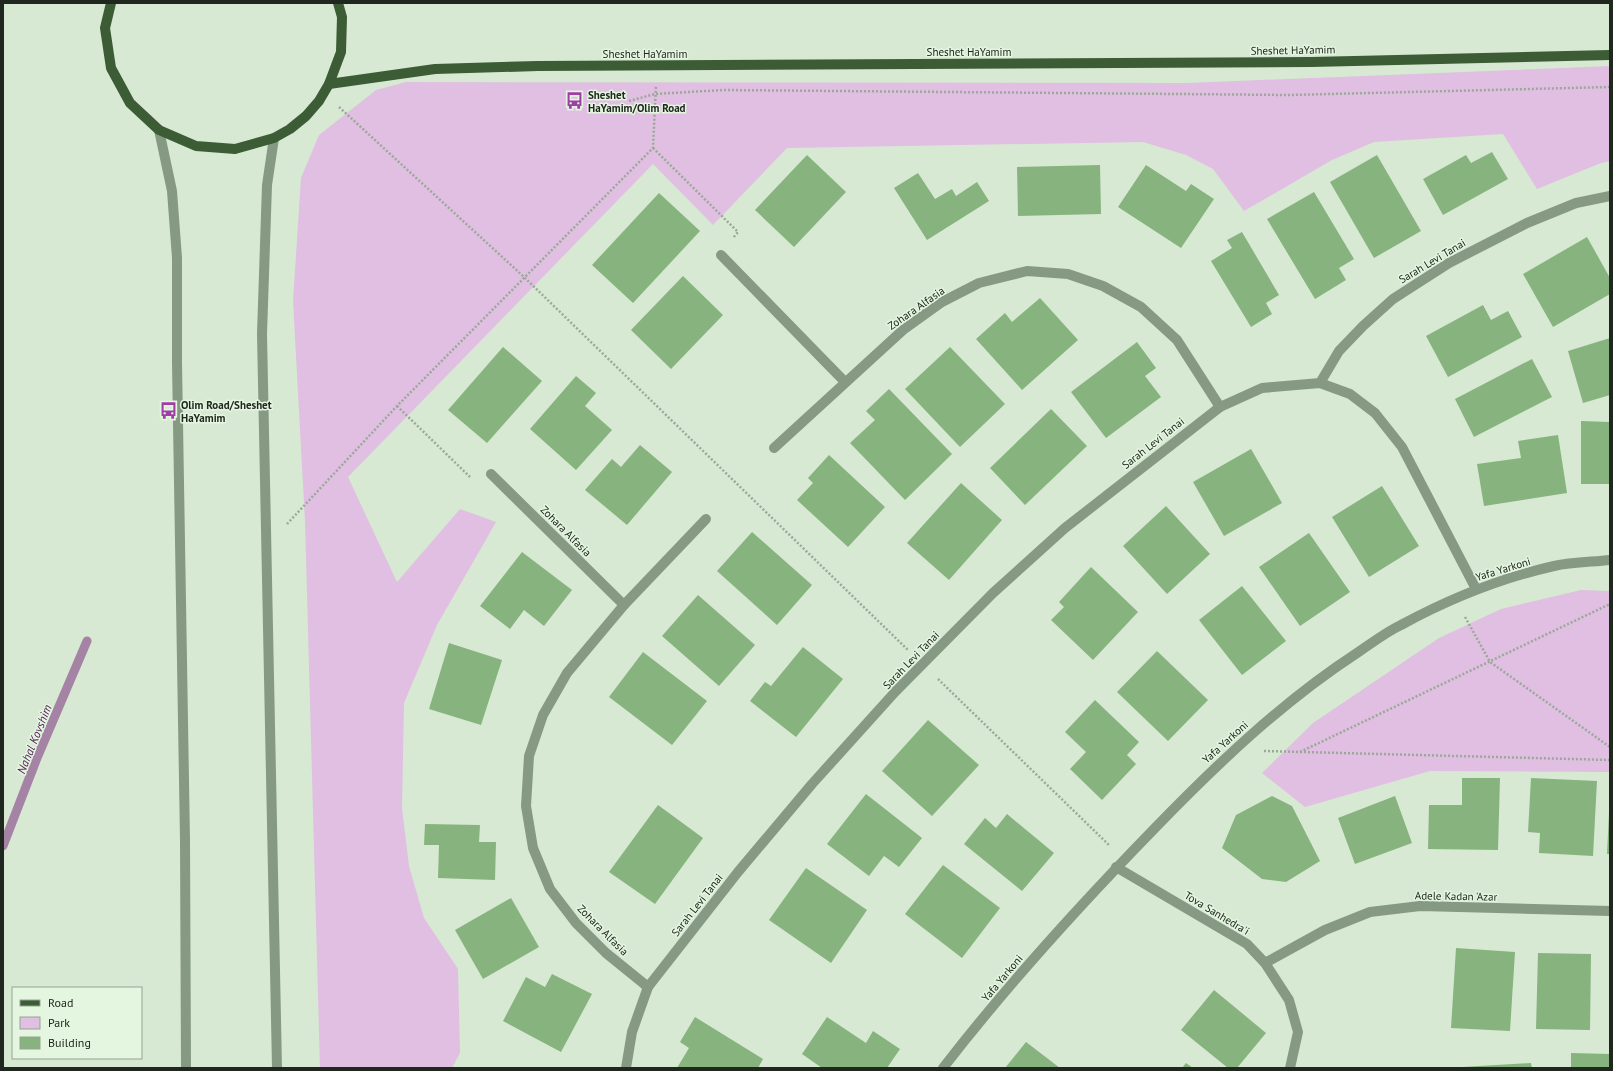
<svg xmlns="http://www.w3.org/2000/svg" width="1613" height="1071" font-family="'PT Sans',sans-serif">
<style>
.green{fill:#e0bfe2}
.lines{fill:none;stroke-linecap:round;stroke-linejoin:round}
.stream{stroke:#a483a5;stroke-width:9}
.building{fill:#87b37e}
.path{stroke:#9aa997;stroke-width:2.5;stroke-dasharray:2 2;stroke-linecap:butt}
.minor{stroke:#869982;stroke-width:10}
.major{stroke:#3b5c34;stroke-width:10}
.labels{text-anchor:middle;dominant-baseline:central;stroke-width:3;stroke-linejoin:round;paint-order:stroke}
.street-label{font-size:11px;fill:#20271f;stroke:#e4f6e0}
.poi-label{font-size:11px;font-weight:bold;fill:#20271f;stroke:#e4f6e0;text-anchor:start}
.water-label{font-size:12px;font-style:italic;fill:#521956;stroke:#e4f6e0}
</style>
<rect width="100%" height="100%" fill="#d7e9d3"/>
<g class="green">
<polygon points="1610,66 1610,161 1601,163 1537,189 1503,134 1374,142 1332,160 1244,211 1213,169 1186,155 1143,142 787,148 713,225 653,164 348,477 397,582 460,509 496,522 437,625 404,703 402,808 409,866 424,918 458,969 460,1053 452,1068 320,1068 305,521 293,301 301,178 319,135 376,90 406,82 1187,83"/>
<polygon points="1581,590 1610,591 1610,772 1430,771 1305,807 1262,773 1313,723 1439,638 1501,609"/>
</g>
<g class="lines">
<polyline class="stream" points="3,846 37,758 87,641"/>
</g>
<g class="building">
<polygon points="1492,152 1508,179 1443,215 1423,179 1466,155 1471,163"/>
<polygon points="807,155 846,192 794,247 755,210"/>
<polygon points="1377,155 1421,231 1374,258 1330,182"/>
<polygon points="1100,165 1101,214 1018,216 1017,167"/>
<polygon points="1146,165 1186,191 1191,184 1214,199 1181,248 1118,207"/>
<polygon points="918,173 935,199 952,189 956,196 977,182 989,201 927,240 894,188"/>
<polygon points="1314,192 1354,259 1339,268 1346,280 1315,299 1267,219"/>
<polygon points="659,193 700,231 633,303 592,265"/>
<polygon points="1242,232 1279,295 1266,303 1272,314 1251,327 1211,261 1232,248 1227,240"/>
<polygon points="1587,237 1610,278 1610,294 1553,327 1523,274"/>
<polygon points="683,276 723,315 671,369 631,330"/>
<polygon points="1040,298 1078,340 1022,390 976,339 1005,313 1012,322"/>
<polygon points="1483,305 1491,320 1508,311 1522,337 1448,377 1426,336"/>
<polygon points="1610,338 1610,395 1583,403 1568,351"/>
<polygon points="1137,342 1156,368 1145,376 1161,397 1106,438 1071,392"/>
<polygon points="503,347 542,381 487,443 448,410"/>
<polygon points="950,347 1005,404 960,447 905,389"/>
<polygon points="1532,359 1552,397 1474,437 1455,399"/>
<polygon points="576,376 596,393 585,406 612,430 576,470 530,429"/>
<polygon points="889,389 952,454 905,500 850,443 875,420 866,411"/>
<polygon points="1051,409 1087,446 1025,505 990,468"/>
<polygon points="1581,421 1610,422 1610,484 1581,484"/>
<polygon points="1558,435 1567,493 1484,506 1477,464 1521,458 1518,441"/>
<polygon points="640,445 672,472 627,525 585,490 612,459 621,467"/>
<polygon points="1251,449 1282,503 1224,536 1193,482"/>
<polygon points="829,455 885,507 848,547 797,500 813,483 808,478"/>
<polygon points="961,483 1002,520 949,580 907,543"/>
<polygon points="1382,486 1419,546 1369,577 1332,517"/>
<polygon points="1166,506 1210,554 1167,594 1123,546"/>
<polygon points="752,532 812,585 777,625 717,571"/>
<polygon points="1309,533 1350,592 1300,626 1259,567"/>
<polygon points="522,552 572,590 544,626 524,610 510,629 480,606"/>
<polygon points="1091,567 1138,612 1093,660 1051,620 1064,607 1059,602"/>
<polygon points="1242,586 1286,641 1242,675 1199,620"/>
<polygon points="698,595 755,645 719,686 662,636"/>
<polygon points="449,643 502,660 481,725 429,709"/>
<polygon points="803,647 843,679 796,737 750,701 765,682 771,686"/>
<polygon points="1157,651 1208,700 1168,741 1117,692"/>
<polygon points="643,652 707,701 672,745 609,697"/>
<polygon points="1095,700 1139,742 1127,755 1136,764 1102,800 1070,769 1086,752 1065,732"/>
<polygon points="928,720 979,765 932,816 882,771"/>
<polygon points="1462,778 1500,778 1498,850 1428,849 1429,805 1462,805"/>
<polygon points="1531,778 1597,781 1593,856 1539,853 1540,833 1528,832"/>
<polygon points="866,794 922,838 899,867 884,856 869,876 827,844"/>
<polygon points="1272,796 1292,806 1320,861 1286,882 1262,879 1222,848 1236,815"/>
<polygon points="1395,796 1412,843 1355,864 1338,818"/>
<polygon points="658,805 703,838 655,904 609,872"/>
<polygon points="1609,813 1610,813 1610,854 1607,854"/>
<polygon points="1007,814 1054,853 1022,891 964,844 985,818 996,828"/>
<polygon points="425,824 480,825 479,842 496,842 495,880 438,878 439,845 424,845"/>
<polygon points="943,865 1000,908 962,958 905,914"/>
<polygon points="806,868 867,910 831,963 769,920"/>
<polygon points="511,898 539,947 483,979 455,930"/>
<polygon points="1456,948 1515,952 1510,1031 1451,1028"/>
<polygon points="1538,953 1591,954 1590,1030 1536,1029"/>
<polygon points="552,974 592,994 561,1052 503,1021 526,977 545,987"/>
<polygon points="1214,990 1266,1033 1237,1068 1228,1068 1181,1030"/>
<polygon points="695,1017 763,1059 758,1068 677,1068 689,1048 680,1042"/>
<polygon points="827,1017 866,1043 873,1031 900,1049 887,1068 822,1068 802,1054"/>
<polygon points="1026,1042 1060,1068 1005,1068"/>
<polygon points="1571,1053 1610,1054 1610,1068 1571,1068"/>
<polygon points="1186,1063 1193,1068 1182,1068"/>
<polygon points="1531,1063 1532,1068 1463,1068 1462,1067"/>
</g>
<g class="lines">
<g class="path">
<polyline points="629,101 655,94 723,90 1289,95 1610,87"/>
<polyline points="339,107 524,277 908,650"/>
<polyline points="653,148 738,232 733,238"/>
<polyline points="397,406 470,477"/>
<polyline points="287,524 397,406 653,148 656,85"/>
<polyline points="1465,617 1490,662 1610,747"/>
<polyline points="938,679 1109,845"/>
<polyline points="1264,751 1610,760"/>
<polyline points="1300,752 1610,604"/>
</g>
<g class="minor">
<polyline points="159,130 172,191 177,258 177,363 185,840 186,1068"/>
<polyline points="274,138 267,185 262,334 277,1068"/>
<polyline points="721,255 845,382"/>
<polyline points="1320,383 1339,351 1363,326 1393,299 1449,263 1527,223 1576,203 1610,196"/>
<polyline points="774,448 903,330 942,302 979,283 1027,271 1068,274 1103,286 1141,307 1177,340 1220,407"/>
<polyline points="491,474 624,605"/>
<polyline points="1116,867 1247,944 1265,963 1289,1000 1298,1032 1290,1068"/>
<polyline points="1265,963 1325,930 1370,912 1420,906 1610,911"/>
<polyline points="648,987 606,953 576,923 550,889 533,848 526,806 529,756 543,715 567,673 624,605 706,519"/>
<polyline points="626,1068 632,1032 648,987 738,872 812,784 895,692 993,593 1065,528 1220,407 1262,388 1320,383 1350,394 1375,413 1402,447 1476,589"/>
<path d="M943 1068C1008 984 1081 904 1155 828 1217 764 1282 702 1357 653 1372 643 1386 632 1401 625 1449 599 1501 578 1554 566 1572 562 1592 562 1610 560"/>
</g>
<g class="major">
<polyline points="111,3 105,28 111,68 130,103 159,130 196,146 235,149 274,138 290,129 306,116 319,101 329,84 341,52 342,17 338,3"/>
<polyline points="329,84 435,69 538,66 1311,62 1610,55"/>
</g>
</g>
<defs>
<symbol id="bus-bare" viewBox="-9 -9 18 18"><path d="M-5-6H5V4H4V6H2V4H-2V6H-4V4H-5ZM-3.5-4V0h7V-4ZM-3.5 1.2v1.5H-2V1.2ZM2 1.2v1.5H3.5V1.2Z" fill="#9f3fa6" stroke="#e4f6e0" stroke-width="2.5" paint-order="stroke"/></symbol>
</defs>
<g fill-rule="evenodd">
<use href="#bus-bare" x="562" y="88" width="25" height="25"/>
<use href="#bus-bare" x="156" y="398" width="25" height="25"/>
</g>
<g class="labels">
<g class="street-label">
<text transform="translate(1293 50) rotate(-1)">Sheshet HaYamim</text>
<text x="969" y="52">Sheshet HaYamim</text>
<text x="645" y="54">Sheshet HaYamim</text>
<text transform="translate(1432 261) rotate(-31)">Sarah Levi Tanai</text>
<text transform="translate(916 308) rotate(-35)">Zohara Alfasia</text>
<text transform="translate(1153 443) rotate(-38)">Sarah Levi Tanai</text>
<text transform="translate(566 531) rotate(45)">Zohara Alfasia</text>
<text transform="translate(1503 569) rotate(-17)">Yafa Yarkoni</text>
<text transform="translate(911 660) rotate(-46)">Sarah Levi Tanai</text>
<text transform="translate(1225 742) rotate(-42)">Yafa Yarkoni</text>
<text transform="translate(1456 896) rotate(1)">Adele Kadan 'Azar</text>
<text transform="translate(697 905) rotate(-52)">Sarah Levi Tanai</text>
<text transform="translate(1217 913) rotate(31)">Tova Sanhedra'i</text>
<text transform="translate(603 930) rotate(45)">Zohara Alfasia</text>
<text transform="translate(1002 978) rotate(-50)">Yafa Yarkoni</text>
</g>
<g class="poi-label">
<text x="588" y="95">Sheshet<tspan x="588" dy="13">HaYamim/Olim Road</tspan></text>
<text x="181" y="405">Olim Road/Sheshet<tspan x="181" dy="13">HaYamim</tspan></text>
</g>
<g class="water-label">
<text transform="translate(34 739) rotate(-68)">Nahal Kovshim</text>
</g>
</g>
<rect width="1613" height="1071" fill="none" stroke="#20271f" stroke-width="8"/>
<rect x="12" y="987" width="130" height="72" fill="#e4f6e0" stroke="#96a393"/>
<rect x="20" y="1000" width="20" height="6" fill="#3b5c34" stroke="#96a393"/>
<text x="48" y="1007" font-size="12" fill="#20271f">Road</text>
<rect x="20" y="1017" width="20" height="12" fill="#e0bfe2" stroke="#96a393"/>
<text x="48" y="1027" font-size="12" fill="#20271f">Park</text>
<rect x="20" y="1037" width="20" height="12" fill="#87b37e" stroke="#96a393"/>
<text x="48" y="1047" font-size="12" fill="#20271f">Building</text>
</svg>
